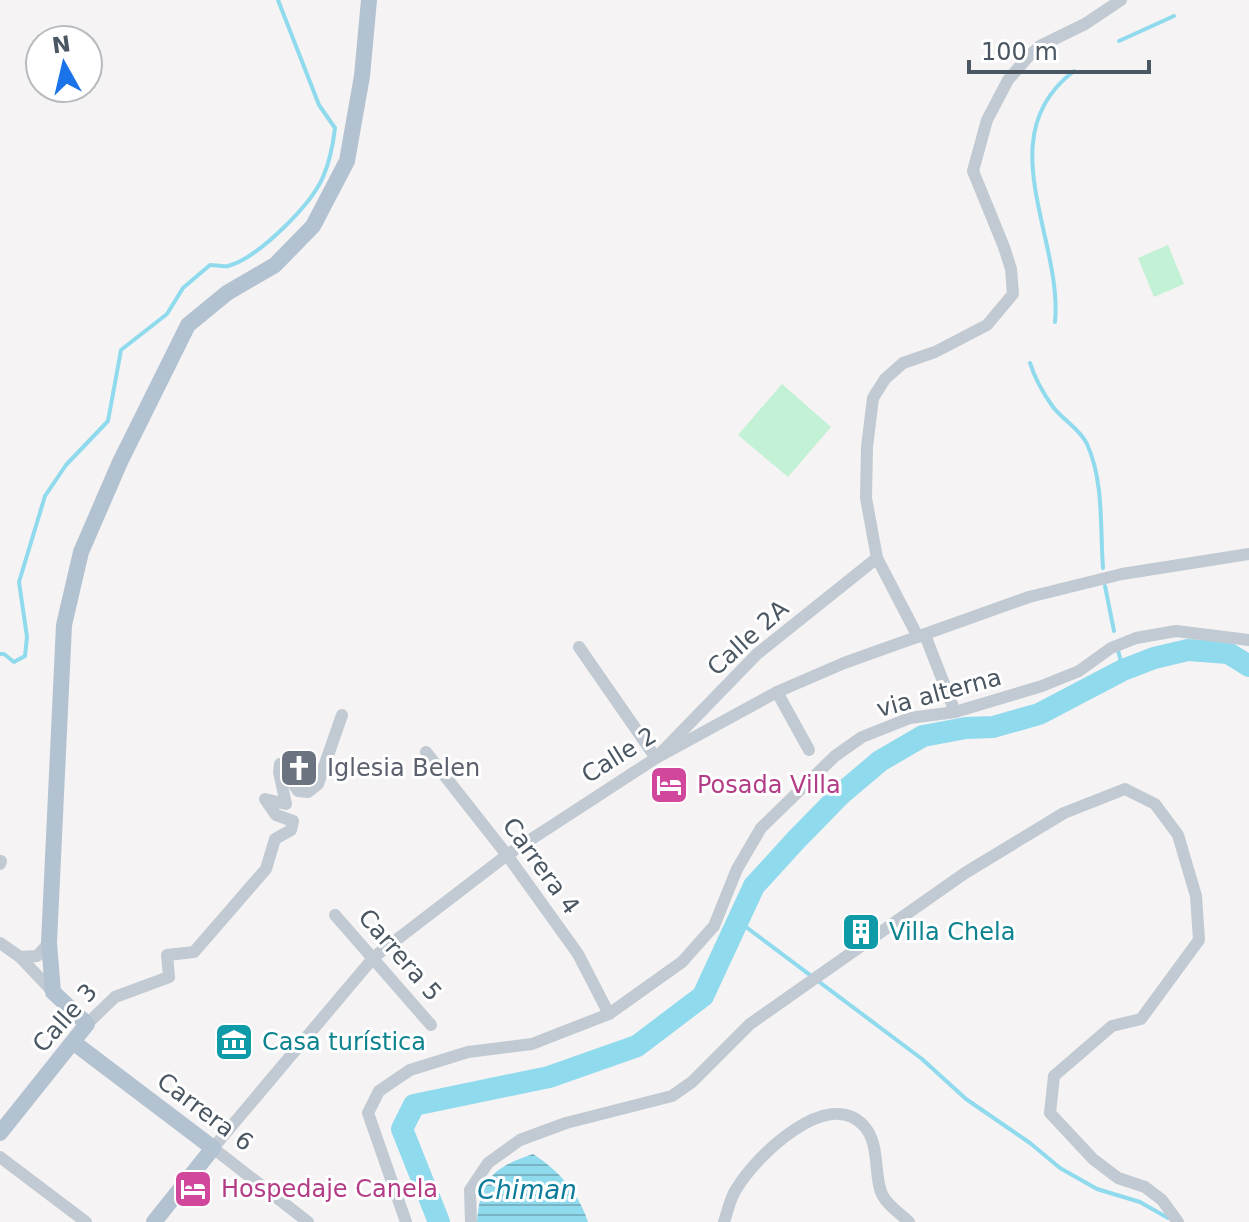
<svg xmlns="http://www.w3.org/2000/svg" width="1249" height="1222" font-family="'DejaVu Sans',sans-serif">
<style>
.green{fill:#c3f1d5}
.water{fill:url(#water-rules)}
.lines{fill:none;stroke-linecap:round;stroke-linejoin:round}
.stream{stroke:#90daee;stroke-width:4}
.river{stroke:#90daee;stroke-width:22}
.minor{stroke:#c1cad2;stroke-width:12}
.major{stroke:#b3c2d1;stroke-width:16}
.labels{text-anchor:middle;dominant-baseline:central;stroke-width:6;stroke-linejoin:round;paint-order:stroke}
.street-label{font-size:24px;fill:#4a5661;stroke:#fff}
.worship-label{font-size:24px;fill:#5b616d;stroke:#fff;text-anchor:start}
.hotel-label{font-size:24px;fill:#b23c85;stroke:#fff;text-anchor:start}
.culture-label{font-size:24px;fill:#0d838f;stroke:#fff;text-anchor:start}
.water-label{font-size:26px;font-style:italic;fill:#0c7c9b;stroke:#fff}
</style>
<defs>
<pattern id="water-rules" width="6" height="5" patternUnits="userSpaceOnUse" patternTransform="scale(2)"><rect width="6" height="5" fill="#90daee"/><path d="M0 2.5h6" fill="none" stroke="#78b4c4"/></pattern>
</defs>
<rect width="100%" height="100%" fill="#f5f3f3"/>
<g class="green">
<polygon points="1168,245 1184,284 1154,297 1138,258"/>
<polygon points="782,384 831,427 788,477 738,435"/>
</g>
<path class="water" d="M533 1154C559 1171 578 1192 588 1222H477C480 1180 493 1167 533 1154Z"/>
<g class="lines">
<g class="stream">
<polyline points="1119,41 1174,16"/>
<path d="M1055 322C1063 238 988 136 1074 71"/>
<path d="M1030 363C1035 379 1043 393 1053 407 1063 420 1080 429 1087 444 1104 481 1100 528 1103 568"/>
<polyline points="1105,586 1114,631"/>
<polyline points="1118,650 1123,670"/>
<path d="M0 654H4L14 662 25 656 27 637 19 582 45 496 66 465 108 421 121 350 167 314 183 288 210 265C215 265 223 267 228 266 258 258 311 205 323 177 330 161 333 145 335 128L319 105 278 0"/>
<polyline points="738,921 922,1059 966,1099 1030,1143 1060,1168 1097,1189 1140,1202 1168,1218"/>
</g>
<polyline class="river" points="439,1222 402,1129 414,1105 549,1077 637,1046 703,996 754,886 796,840 841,794 880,761 923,736 966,728 993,727 1039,714 1123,670 1154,658 1188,650 1228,653 1249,666"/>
<g class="minor">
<polyline points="925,635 955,712"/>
<polyline points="918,637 877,558 866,498 867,447 873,398 885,379 903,363 935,352 987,325 1013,294 1011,269 1004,247 973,171 987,120 1008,80 1027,58 1040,46 1085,24 1121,0"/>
<polyline points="579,647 656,758 757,654 877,558"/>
<polyline points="777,692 809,750"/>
<polyline points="426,752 507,855 578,954 609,1014"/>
<polyline points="0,864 1,861"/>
<polyline points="335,915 431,1025"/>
<polyline points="0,943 20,957 53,992"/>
<polyline points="20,957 37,956 49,943"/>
<polyline points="87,1024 115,997 169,977 167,955 194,952 266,869 275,839 291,830 293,821 276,815 265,799 286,804 279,772 280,764 298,791 308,792 318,784 342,715"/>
<polyline points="0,1157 86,1222"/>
<polyline points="308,1222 213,1148 374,957 507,855 656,758 777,692 844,663 1029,597 1122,574 1249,554"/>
<polyline points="406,1222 368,1113 379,1091 410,1070 468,1052 532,1044 609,1014 682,962 714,926 737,869 761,828 835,756 862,737 910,718 955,712 1042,686 1079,671 1111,648 1136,638 1176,631 1249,640"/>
<polyline points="471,1222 470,1190 488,1163 520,1140 566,1123 672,1096 692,1082 750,1024 965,873 1064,813 1125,789 1155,804 1178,835 1196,896 1199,940 1141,1019 1112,1026 1054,1076 1050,1113 1093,1159 1118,1178 1145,1187 1162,1200 1178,1222"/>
<path d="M724 1222C728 1211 730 1197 737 1188 756 1156 828 1086 864 1126 881 1144 873 1179 883 1196 888 1206 902 1215 909 1222"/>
</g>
<g class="major">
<polyline points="73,1042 213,1148 154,1222"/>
<polyline points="0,1133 87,1024 53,992 49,943 64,625 81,552 120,462 188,325 227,293 275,265 313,226 347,161 362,76 369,0"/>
</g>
</g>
<defs>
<symbol id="church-square" viewBox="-11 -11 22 22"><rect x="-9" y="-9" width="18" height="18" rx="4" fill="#6b7280" stroke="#fff"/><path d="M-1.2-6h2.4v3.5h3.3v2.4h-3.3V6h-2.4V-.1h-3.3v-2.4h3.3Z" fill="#fff"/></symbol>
<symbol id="hotel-square" viewBox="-11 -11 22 22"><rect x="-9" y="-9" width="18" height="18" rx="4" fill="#d1479c" stroke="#fff"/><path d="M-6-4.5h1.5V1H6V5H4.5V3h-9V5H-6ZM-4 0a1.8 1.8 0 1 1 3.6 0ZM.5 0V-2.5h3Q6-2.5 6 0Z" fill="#fff"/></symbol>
<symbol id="building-square" viewBox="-11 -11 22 22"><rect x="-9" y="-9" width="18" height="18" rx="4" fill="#0f9aa8" stroke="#fff"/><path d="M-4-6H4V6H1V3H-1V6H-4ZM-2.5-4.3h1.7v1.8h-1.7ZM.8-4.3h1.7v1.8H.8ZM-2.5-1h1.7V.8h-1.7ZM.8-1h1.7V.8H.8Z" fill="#fff"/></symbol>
<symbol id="museum-square" viewBox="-11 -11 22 22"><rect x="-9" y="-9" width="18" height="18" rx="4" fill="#0f9aa8" stroke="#fff"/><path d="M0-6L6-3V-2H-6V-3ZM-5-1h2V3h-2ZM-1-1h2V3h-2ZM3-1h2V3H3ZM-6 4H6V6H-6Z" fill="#fff"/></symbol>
</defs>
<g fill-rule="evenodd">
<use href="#church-square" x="277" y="746" width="44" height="44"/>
<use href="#hotel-square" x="647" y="763" width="44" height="44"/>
<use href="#building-square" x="839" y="910" width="44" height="44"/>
<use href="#museum-square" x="212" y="1020" width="44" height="44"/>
<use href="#hotel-square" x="171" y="1167" width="44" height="44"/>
</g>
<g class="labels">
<g class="street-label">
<text transform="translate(748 638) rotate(-42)">Calle 2A</text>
<text transform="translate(939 693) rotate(-15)">via alterna</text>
<text transform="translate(619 755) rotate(-32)">Calle 2</text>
<text transform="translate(541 866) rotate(54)">Carrera 4</text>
<text transform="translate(400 955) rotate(49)">Carrera 5</text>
<text transform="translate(65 1018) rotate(-48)">Calle 3</text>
<text transform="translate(205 1112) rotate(37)">Carrera 6</text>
</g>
<g class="worship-label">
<text x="327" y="768">Iglesia Belen</text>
</g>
<g class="hotel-label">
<text x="697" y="785">Posada Villa</text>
<text x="221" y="1189">Hospedaje Canela</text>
</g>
<g class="culture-label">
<text x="889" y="932">Villa Chela</text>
<text x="262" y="1042">Casa turística</text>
</g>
<g class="water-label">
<text x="527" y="1190">Chiman</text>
</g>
</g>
<g transform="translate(64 64) rotate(352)"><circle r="38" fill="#ffffff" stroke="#b7bbc0" stroke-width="2"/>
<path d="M0-6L14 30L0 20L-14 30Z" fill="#1a73e8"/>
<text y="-12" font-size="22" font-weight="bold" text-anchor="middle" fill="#4a5661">N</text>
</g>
<path d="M969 60v12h180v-12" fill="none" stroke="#4a5661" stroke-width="4"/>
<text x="981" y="60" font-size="24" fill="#4a5661" stroke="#ffffff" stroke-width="6" paint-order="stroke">100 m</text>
</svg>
